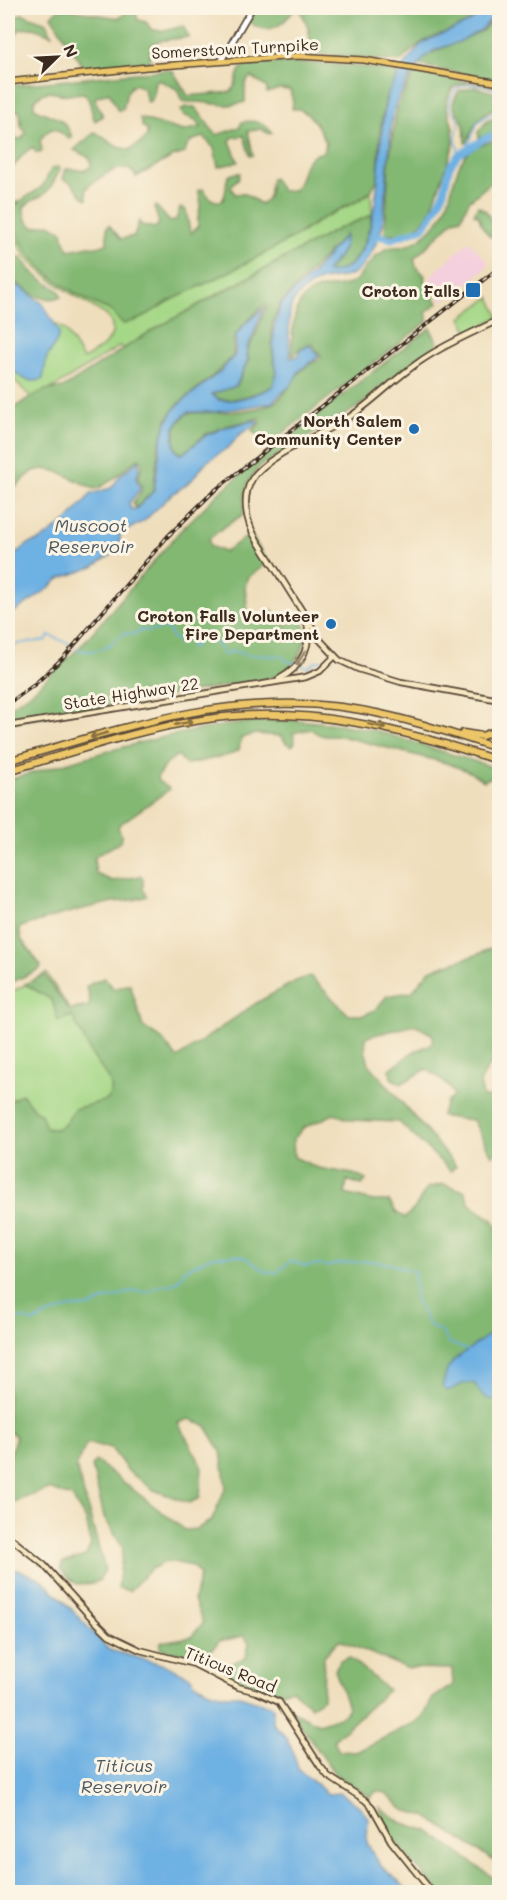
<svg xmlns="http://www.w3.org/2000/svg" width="507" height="1900" font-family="Mali,sans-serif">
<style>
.built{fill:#f4cfde}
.green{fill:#a4d786;stroke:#708052;stroke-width:1.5}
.forest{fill:#83b873;stroke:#5f7148;stroke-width:1.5}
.water{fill:#6eb1e3;stroke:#546e80;stroke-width:1.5}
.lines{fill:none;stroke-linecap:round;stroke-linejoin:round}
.stream{stroke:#6eb1e3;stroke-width:1.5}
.river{stroke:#6eb1e3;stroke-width:7}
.tertiary-casing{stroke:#564536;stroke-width:8}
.secondary-casing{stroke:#564536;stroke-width:8}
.primary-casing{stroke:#564536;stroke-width:8}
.motorway-casing{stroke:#564536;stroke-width:9}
.tertiary{stroke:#fff;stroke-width:4.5}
.secondary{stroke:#f7e8c3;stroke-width:4.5}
.primary{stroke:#ecc669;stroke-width:5}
.motorway{stroke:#ecc669;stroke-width:6}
.rail-casing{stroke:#3b2a1e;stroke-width:4}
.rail{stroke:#fcf5e5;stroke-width:1.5;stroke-dasharray:4.5;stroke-linecap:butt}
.oneway{stroke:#998970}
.oneway2{stroke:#8b7040}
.poi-dot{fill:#1f6fb2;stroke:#fcf5e5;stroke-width:2}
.labels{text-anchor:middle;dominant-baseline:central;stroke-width:6;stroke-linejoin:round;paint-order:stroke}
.street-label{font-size:16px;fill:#3b2a1e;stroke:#fcf5e5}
.poi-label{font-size:16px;font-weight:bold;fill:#3b2a1e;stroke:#fcf5e5;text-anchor:end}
.water-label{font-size:18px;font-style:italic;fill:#4d5963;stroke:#fcf5e5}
</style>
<rect width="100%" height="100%" fill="#fcf5e5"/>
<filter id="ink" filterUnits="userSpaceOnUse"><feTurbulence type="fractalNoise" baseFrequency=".0167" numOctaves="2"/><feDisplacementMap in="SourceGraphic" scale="12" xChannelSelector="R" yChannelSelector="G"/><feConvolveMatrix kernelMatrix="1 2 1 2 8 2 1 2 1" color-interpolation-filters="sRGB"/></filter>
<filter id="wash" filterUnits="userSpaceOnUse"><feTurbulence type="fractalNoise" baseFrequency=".008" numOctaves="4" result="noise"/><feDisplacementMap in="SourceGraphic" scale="24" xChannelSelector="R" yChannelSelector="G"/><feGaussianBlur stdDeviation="1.35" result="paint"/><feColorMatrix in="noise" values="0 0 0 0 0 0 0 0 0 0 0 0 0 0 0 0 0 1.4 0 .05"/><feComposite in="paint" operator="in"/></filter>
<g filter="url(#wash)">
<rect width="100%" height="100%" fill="#efdebc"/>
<polygon class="built" points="469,241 487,261 487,266 469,282 463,285 444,300 441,300 430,284 431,276"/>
<g class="green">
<path d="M371 192 372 215 340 228 210 298 123 349 120 346 34 400 8 374V294L65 330 83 359C100 350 123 336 107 316 63 287 8 264 8 204L19 201C7 215 16 231 24 245L229 272 291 239 325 217 358 201Z"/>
<polygon points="490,297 499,317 469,332 461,318"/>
<polygon points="46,973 124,1093 72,1123 8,1157 8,994"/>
</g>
<g class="forest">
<polygon points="60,8 118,18 124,15 127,10 126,8 139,8 136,14 138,20 146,22 152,30 164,31 183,26 189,37 158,41 151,46 149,63 92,69 82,65 51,16"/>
<path d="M257 8H486C470 27 446 30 425 41 415 46 407 55 399 62L312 53C310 38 309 21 298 9L293 10C282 28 265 36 249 21Z"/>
<polygon points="499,12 499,81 418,65 427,55 482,31"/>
<polygon points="22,14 47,23 52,35 33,28 20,29 11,41 15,50 8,52 8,20"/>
<path d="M254 63C301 63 350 62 397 73V79L386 96 380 132 378 178 371 191 357 201 324 217 291 239 233 270 168 302 140 319 124 324C118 321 116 315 111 311 104 307 96 305 89 301 54 282 14 253 12 209L22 200 42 187 52 168 59 167 60 169C56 177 52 188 44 194 37 199 30 200 24 207 24 217 26 222 34 227L50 224 62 231 63 237 69 250 89 246 98 247 107 244V227L109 225 121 239 134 236 139 221 141 225 155 228 159 223 154 207 156 206 170 222 176 220 180 208 185 209C189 216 186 225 192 233L198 226C196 210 205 208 198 190L203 189C208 196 212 203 222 201 231 188 219 173 240 173L239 178 232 184 231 188 235 194 244 193 261 204 268 198 271 179 273 178 282 191H293C308 177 296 159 323 152L326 143C320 129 313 115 299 109H292L293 102 290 90 279 89 267 93V88L251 77 248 79 245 86V102C226 107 225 105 207 103 198 101 191 103 182 101L177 89 159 80 155 81 153 98 150 101 147 102 144 89 135 84C125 89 126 100 123 109L118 111 109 92 96 97 95 100 103 116 95 121C90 112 92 100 84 93 79 93 74 94 69 95 55 95 46 85 34 102V108C53 119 63 114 72 137L69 139C56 129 53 122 40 140L42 151 40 153H36L33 147C21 152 18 164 8 172V160L11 156 8 154V138L21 139 26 133 21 126 20 113 17 110 8 115V86L166 70 173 71 188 96 231 92C242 78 231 68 254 63Z"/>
<path d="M414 73 499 87V89L470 82 454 87 450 92 446 105 453 128 454 144 432 208C423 227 406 238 385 233V231L389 160 397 108Z"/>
<path d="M475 87 499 94V106C479 114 475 123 467 143H465C464 137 466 129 463 123 456 107 447 110 459 91Z"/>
<path d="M186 107C189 107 193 106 196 108 197 109 211 130 217 135L240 127 242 122C253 120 266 122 272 133L269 134 261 129 248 131 253 155 250 156 244 136 233 137 230 141 238 162 218 167 214 148 204 137C193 139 187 142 185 153L172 157 136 177C135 175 132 171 130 170 119 163 93 181 86 189L87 199 83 197 72 183 63 179 66 169 86 170 91 166 90 158 74 150 95 132 116 146 129 150 143 141 147 136V130L142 126 140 118 183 131 201 127 196 120 183 115 181 110Z"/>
<polygon points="499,112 499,130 479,138 478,132 487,121 498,117"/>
<path d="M499 140V176L469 201 461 218 454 220 414 259 416 266 425 276 424 280 438 303 426 312 428 321 266 446 252 430 261 422 260 418 226 426 206 434 182 454 176 449C173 430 174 425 188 413 212 413 250 413 271 404 285 398 290 383 299 373 305 366 315 362 322 357L311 343 300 348 293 356 292 354C292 331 291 296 319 289 330 286 341 288 352 283 360 279 361 272 367 266 371 262 373 262 375 256L383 252 386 248C394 246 400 248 408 245 426 238 442 221 448 202 453 187 455 168 466 155 475 145 487 142 499 140Z"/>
<polygon points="478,206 486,211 498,232 490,237 482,226 478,215 474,214"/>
<path d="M372 215C368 238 356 275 327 272L344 250 345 235 280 304 272 325V349L276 373 273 386C262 392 233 402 221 399 217 399 215 396 212 394L237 386 249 359C245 348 250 346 255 336 259 326 262 317 267 307L264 305 244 324 234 337 233 356 221 369 176 406 167 419 159 445 153 491 136 508 133 503 141 492 142 486 138 479 142 465 140 458C124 467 112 484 95 489 78 483 53 463 34 471 28 474 18 487 8 492V413L27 399 45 390 63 388 151 331 340 228Z"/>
<path d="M8 255 22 258C30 274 45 281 59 291L61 297C37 304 28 289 9 278Z"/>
<path d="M430 328 438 343 432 349 379 388 361 405 261 465C246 482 243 492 244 514L224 527 209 539 210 546 224 552 251 534 268 563 247 578 245 588 248 611 253 619 264 624 269 618 272 610 286 625 293 623 300 618C315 636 297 666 279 675 273 678 266 678 260 680L8 723V708L32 692 79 648 180 531 219 493 263 456Z"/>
<path d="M294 720 339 724 377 731 499 769V779L491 777 484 781 470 772 446 763 341 736C328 736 321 738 311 729L293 733 295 742 292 746 286 743 281 736 256 734 241 738 239 750 229 755 188 764H185L179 756H176C169 761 161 770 157 778L158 781 170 789 119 825 118 828 122 836 121 841C112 849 100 850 94 859L96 874 113 881 141 876 143 878V889L147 896C137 901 126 900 114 902 83 908 52 917 21 927L19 929 21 939 41 966 40 969 8 984V780C102 753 195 721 294 720Z"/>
<path d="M499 945V1069L489 1065 480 1083 483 1097 499 1098V1149L492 1156 473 1120 444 1117 441 1115 447 1102 454 1096C450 1084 437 1076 427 1069L401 1084 391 1078 390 1069 413 1052 432 1044 433 1035 415 1025 366 1037 365 1050 369 1064 456 1166 451 1171 399 1122 352 1120 334 1114 303 1128 293 1140 294 1157 318 1168 353 1174 366 1180 362 1185 347 1180 345 1194 373 1201H389L396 1212 405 1218 415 1208 427 1188 443 1184 465 1191 470 1205 493 1220 497 1226 495 1231 499 1232V1864L426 1816 404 1810 386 1793 377 1791 370 1797 335 1774 290 1710 319 1724 345 1715 348 1707 335 1670 340 1660 349 1657 388 1690 334 1740 339 1751 356 1752 422 1719 433 1698 453 1685 452 1669 406 1668 339 1640 324 1656 323 1698 311 1707 292 1689 276 1693 221 1673 222 1666 246 1658 249 1643 244 1636 219 1641 203 1661 160 1648 161 1642 191 1637 203 1623 194 1600 200 1575 192 1566 168 1561 151 1569 129 1591 118 1588 123 1548 104 1517 92 1466 96 1461 185 1530 197 1529 212 1520 226 1487 221 1451 206 1426 189 1419 178 1423 202 1466 200 1498 189 1503 154 1490 129 1472 111 1448 87 1443 76 1466 105 1570 99 1581C78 1588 75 1585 61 1570L62 1563 86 1556 91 1544 86 1520 72 1497 49 1489 8 1504V1463L16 1436 8 1431V1102L22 1094 34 1110 41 1114 46 1128C62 1133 68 1121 74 1109L107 1100C120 1083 99 1069 92 1055 85 1042 79 1029 72 1016L58 1021 52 1000 25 984 44 975 69 1010 89 1006 90 1000 86 987 92 983 105 978 114 989 130 984 143 1027 162 1039 177 1058 258 1002 296 981 310 976 349 1015H364L375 1010 387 996 412 992 430 970 476 955Z"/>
<path d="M380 1807 400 1822 428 1831 499 1882V1892H440C421 1871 383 1836 380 1807Z"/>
</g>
<g class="water">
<path d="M487 8H499V10L481 30 459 42 435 50 425 57 410 77 395 106 392 120 383 223C380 237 368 266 353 274 342 279 329 277 317 282 308 286 294 297 291 307 287 323 290 342 290 358L298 356 300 350 310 345 319 356 299 371 292 384 271 403 215 412H188C173 425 172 430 175 449L181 455 207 435 226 427 257 420 258 423 240 434 230 446 205 463 191 481 171 495 144 521 120 534V544L117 551 93 567 59 579 48 589 8 616V559L30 543 41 540 68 520 91 494 111 488 121 475 139 460V470L136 479 140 486 139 491 129 503 131 509H136L154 491 161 442 166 423 177 406 221 371 235 355 236 336 244 325 265 307C260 316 257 326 253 336 249 345 244 348 248 359L236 386 211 394C214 396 216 399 219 400 233 403 262 393 273 386L277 373 273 350 274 326 281 304 313 273 345 235 344 249 326 272C388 280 375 133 387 96 391 85 414 49 423 43 445 30 469 28 487 8Z"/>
<path d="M8 280 24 289 43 304 59 332 57 341 46 359 43 379C28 385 18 376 8 366Z"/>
<path d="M493 1332 499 1337V1400C486 1401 481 1395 475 1384 463 1380 458 1388 447 1391L442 1387 447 1370 454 1360Z"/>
<polygon points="8,1564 12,1568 39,1578 62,1599 109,1650 165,1665 191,1677 194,1683 209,1691 224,1695 237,1695 273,1707 273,1723 284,1735 293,1751 298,1769 328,1794 341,1793 359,1806 368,1818 367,1843 380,1865 410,1892 8,1892"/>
</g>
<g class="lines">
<g class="stream">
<polyline points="467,148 478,122 500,108"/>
<path d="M458 155C459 149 456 144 456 139 456 126 465 121 450 110 448 78 478 82 500 91"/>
<path d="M76 649C98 656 110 645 125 633L134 634 141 630 151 631 168 628 172 638 178 640 180 645 183 639H186L193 648 199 639 215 642 224 655 232 651 248 655 281 656 287 661 295 663"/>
<path d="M8 651C15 640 35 643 47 640L49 635 70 644"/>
<polyline points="300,665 308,667 316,661 322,661"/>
<polyline points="8,1321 25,1318 32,1323 49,1314 74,1307 91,1307 103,1300 116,1297 133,1291 147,1292 160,1286 172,1284 179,1280 185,1270 210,1257 238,1255 246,1258 266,1272 276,1273 291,1261 305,1266 317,1265 329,1266 336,1264 370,1261 391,1264 415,1272 415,1299 429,1325 440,1331 450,1343 469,1351"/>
</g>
<polyline class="river" points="376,232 375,235 392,239 423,228 433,214 443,195 450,166 458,155 484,139 500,133"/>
</g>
</g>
<g filter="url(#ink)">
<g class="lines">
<defs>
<polyline id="tertiary" points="221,61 252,8"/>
<g id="secondary">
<path d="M500 319C473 333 444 344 419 362 394 379 373 402 348 418 323 434 266 455 252 479 241 498 246 522 257 540L321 641 339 660 358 669 401 682 500 700"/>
<path d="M279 679C303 667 313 643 306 618"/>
<polyline points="8,726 306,677 320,671 334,657"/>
<polyline points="8,1536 44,1565 88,1614 109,1635 140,1650 194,1664 238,1687 257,1692 279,1702 320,1766 328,1776 365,1800 372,1807 391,1841 432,1892"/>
</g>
<polyline id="primary" points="8,82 147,67 298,56 364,60 500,83"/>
<g id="motorway">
<polyline points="463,733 482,736 500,729"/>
<path d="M8 761C120 729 223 692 341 707 396 714 448 732 500 749"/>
<path d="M8 771C71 753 135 730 201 720 307 703 399 729 500 761"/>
</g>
</defs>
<use href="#tertiary" class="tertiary-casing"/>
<use href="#secondary" class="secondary-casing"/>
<use href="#primary" class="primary-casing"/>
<use href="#motorway" class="motorway-casing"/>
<use href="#tertiary" class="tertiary"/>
<use href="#secondary" class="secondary"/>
<use href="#primary" class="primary"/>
<use href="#motorway" class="motorway"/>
<defs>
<polyline id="rail" points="8,704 34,685 64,657 168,536 214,491 500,267"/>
</defs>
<use href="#rail" class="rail-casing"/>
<use href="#rail" class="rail"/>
</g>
<defs><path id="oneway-shaft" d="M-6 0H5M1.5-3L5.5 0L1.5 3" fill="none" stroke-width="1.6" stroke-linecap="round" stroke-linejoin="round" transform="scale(1.5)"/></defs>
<use class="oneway" href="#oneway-shaft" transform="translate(301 658) rotate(121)"/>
<g class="oneway2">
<use href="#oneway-shaft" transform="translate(184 723) rotate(-11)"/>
<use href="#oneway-shaft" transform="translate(377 726) rotate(12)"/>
<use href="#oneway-shaft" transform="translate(99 735) rotate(164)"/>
</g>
</g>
<g class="poi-dot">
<rect x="465" y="282" width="16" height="16" rx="3"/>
<circle cx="414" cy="429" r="6"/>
<circle cx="331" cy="624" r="6"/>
</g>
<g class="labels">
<g class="street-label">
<text transform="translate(235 48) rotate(-3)">Somerstown Turnpike</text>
<text transform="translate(131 693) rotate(-9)">State Highway 22</text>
<text transform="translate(231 1669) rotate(22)">Titicus Road</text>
</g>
<g class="poi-label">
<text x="460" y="290">Croton Falls</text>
<text x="402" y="420">North Salem<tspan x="402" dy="18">Community Center</tspan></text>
<text x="319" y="615">Croton Falls Volunteer<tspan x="319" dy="18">Fire Department</tspan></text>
</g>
<g class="water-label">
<text x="91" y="525">Muscoot<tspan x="91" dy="21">Reservoir</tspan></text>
<text x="124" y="1765">Titicus<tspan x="124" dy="21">Reservoir</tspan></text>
</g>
</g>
<rect width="507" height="1900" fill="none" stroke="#fcf5e5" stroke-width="30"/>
<g transform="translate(57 57) rotate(66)" stroke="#fcf5e5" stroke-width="4.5" paint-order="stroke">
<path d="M0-4.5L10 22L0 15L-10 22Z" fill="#3b2a1e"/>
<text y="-9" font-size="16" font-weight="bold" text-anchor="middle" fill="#3b2a1e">N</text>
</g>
</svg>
